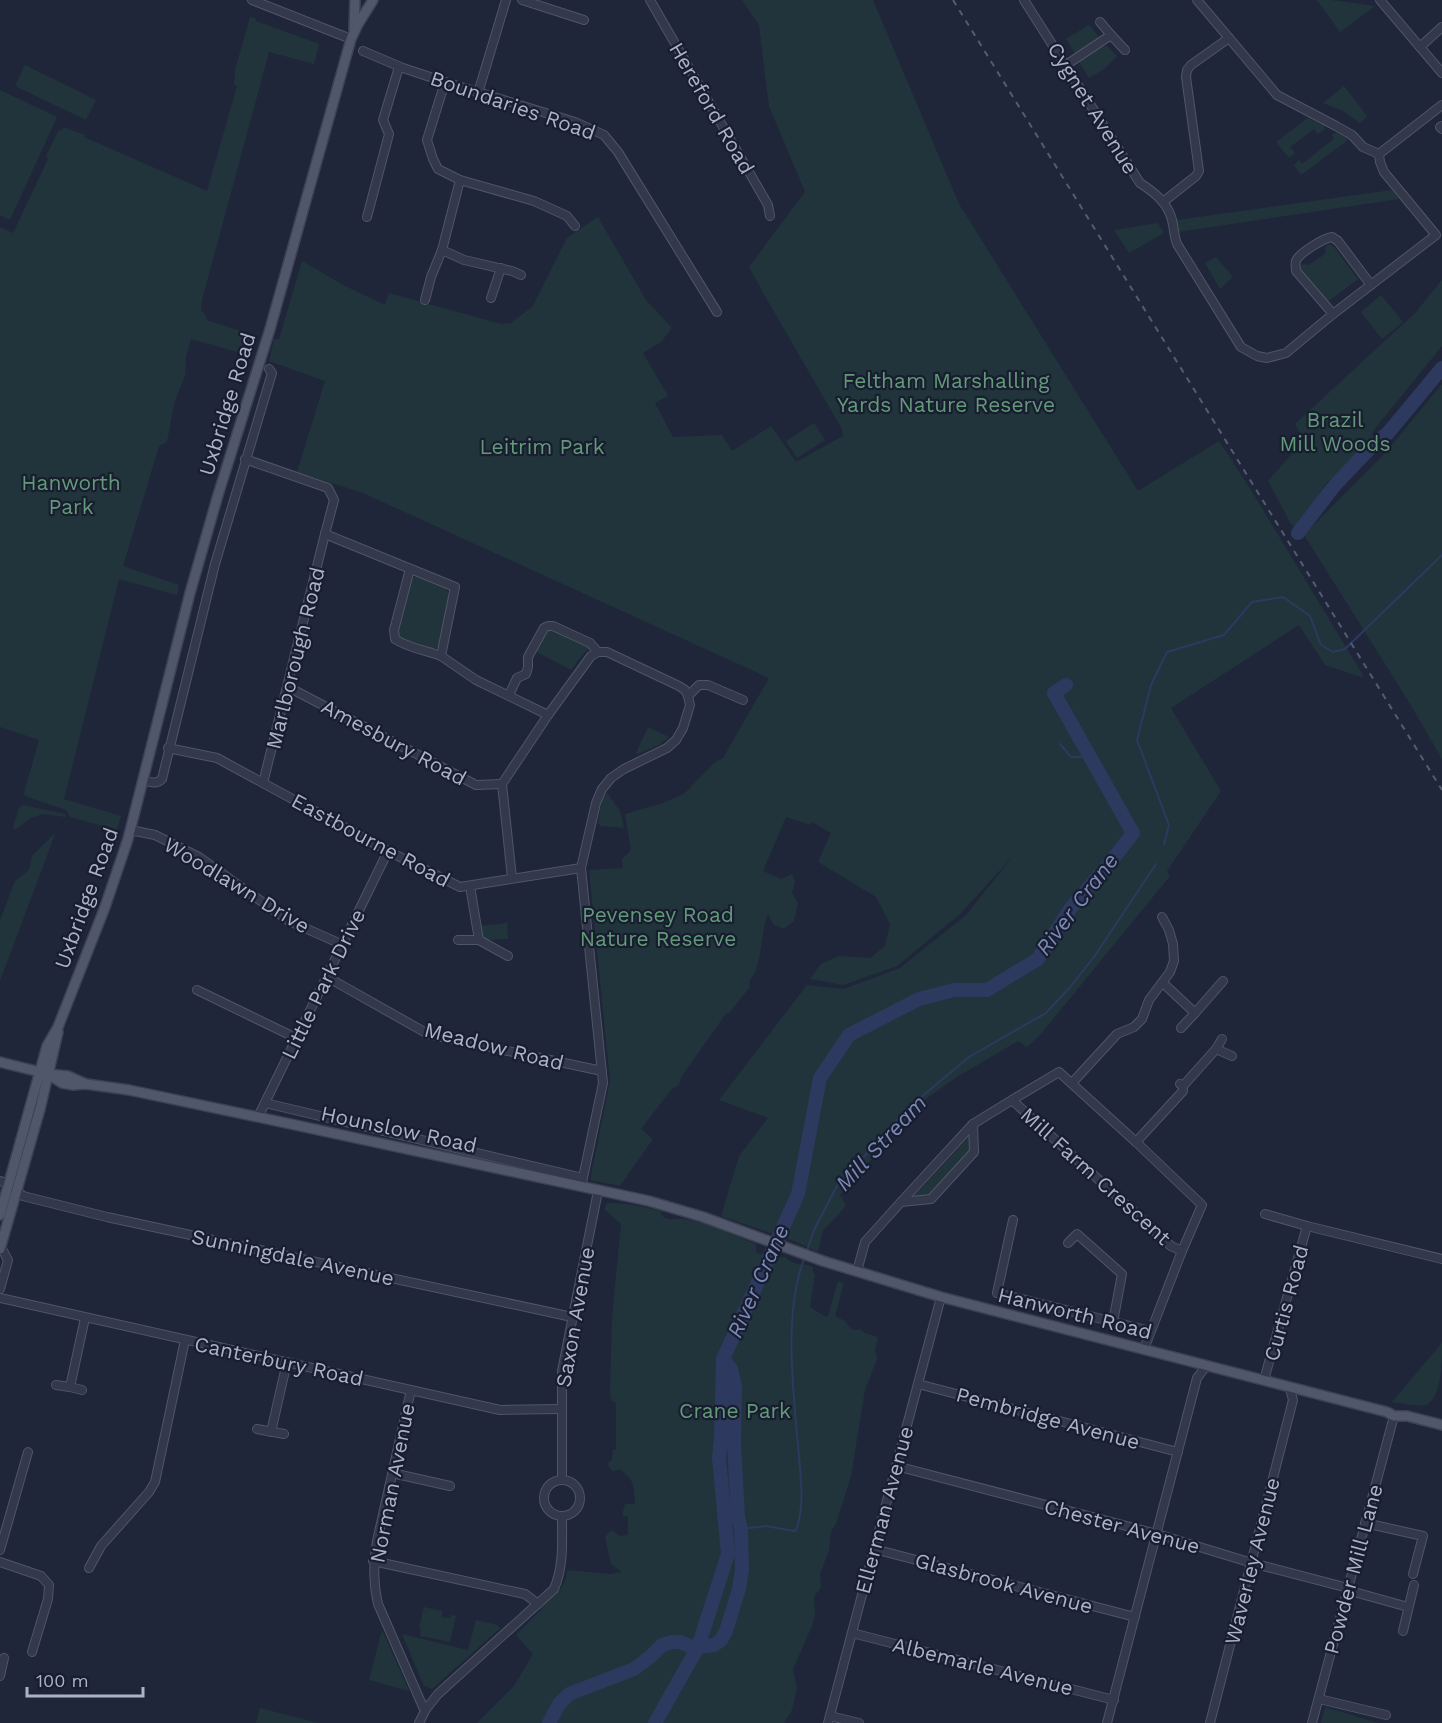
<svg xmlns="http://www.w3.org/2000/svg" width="1442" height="1723" font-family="'Work Sans',sans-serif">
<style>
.green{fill:#21343b}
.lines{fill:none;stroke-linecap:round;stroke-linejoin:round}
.stream{stroke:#2d395f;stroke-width:2}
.river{stroke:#2d395f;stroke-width:14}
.minor-casing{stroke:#505568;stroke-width:10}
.major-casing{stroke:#3c4154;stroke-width:12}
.minor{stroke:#33384b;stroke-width:8}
.major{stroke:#50576b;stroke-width:9}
.rail{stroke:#545b72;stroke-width:2;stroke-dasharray:6 6;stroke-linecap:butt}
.labels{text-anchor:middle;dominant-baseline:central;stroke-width:4.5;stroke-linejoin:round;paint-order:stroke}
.street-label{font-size:21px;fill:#adb2c7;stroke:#181d2f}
.park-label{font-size:21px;fill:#629a79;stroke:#181d2f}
.water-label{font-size:22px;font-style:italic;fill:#7a89b7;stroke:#181d2f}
</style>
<rect width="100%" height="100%" fill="#1f263a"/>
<g class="green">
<path d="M742 0H873L959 204 1138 491 1219 441 1251 490 1364 677H1361L1325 665 1299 625 1171 708 1221 791 1167 871 1170 876 1040 1035 1027 1047 1018 1041 957 1077 923 1101 840 1195 846 1205 840 1213 823 1230 818 1252 794 1241 721 1216 739 1156 768 1118 719 1100 807 985 844 989 900 968 966 915 1014 855 961 913 897 966 843 985 810 979 821 964 839 956 870 958 885 946 890 924 876 897 818 862 831 833 812 822 810 825 786 817 763 871 781 879 792 874 795 881 792 893 798 903 794 921 784 929 773 924 768 914C763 923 761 952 758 964H757L756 971 750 980 749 988 730 1012 725 1015 681 1077 679 1085 671 1090 641 1129 653 1139 620 1186 590 1180 610 1081 589 870 623 868 622 859 631 850 625 814 660 804 684 794 714 763 723 758 769 678 363 493 297 472 325 381 269 361 274 339H279L302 261 345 286 385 305 389 293 501 324 511 323 533 306 567 238 598 217 646 300 672 328 661 342 643 353 668 396 655 403 673 437 722 435 732 451 771 426 796 462 843 436 842 429 766 298 749 267 805 192 769 106 759 25Z"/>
<polygon points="1317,0 1331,0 1375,6 1340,32"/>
<polygon points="250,17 255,18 256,21 319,44 314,64 269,52 202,300 201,310 207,318 206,320 254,335 248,355 191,339 186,357 185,375 174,404 167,442 159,446 123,566 179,585 177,595 119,579 64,799 121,816 117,830 70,817 66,810 25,796 24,793 39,740 0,727 0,227 13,233 48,159 46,156 58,131 62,130 63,127 85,135 84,137 207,191 237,86 234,85 235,70"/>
<polygon points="1089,25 1099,37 1098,41 1076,55 1066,39"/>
<polygon points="1104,46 1107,46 1117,56 1104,69 1089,78 1079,62"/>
<polygon points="25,65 96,100 86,120 15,86"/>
<polygon points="1344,86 1367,116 1360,123 1343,111 1323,103"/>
<polygon points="0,90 57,117 10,220 0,215"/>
<polygon points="1308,118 1324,126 1325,129 1318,134 1314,129 1290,147 1295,153 1289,158 1276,142"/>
<polygon points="1337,132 1349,139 1301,175 1294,165 1299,160 1302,164 1334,139 1332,135"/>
<polygon points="1392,190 1399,199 1178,232 1177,220"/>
<polygon points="1158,223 1164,233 1129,253 1114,230"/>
<polygon points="1329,244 1333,246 1358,279 1326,303 1301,271 1300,267 1303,264 1309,265 1325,254 1326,246"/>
<polygon points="1216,257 1233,277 1220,289 1205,263"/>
<polygon points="1442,280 1442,346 1373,431 1367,450 1327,482 1298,528 1291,524 1268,481 1304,440 1295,424 1415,313"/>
<polygon points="1381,295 1403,322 1382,339 1361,312"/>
<polygon points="1442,384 1442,759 1409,702 1304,535 1387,451"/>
<polygon points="814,423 825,440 797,458 786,441"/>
<path d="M419 575C431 580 446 583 450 596L440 646 433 649C428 647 423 645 417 643 407 640 400 642 398 629L410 582 413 578Z"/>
<polygon points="550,628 587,645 589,649 583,654 571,670 535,651 546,630"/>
<polygon points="648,727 669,737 659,745 637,754 636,753"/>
<path d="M607 793 620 811 624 828 601 826 598 823C600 812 600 802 607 793Z"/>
<polygon points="23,805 65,814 66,817 43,814 30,818 15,830 13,827 19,808"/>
<polygon points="55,833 51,845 0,981 0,920 15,881 29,870 32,856"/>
<polygon points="507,923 508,939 485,940 482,937 480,926"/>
<polygon points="970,1136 970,1150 930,1195 914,1196"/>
<path d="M607 1203C626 1203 642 1206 660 1211 664 1223 673 1218 684 1219 708 1223 733 1235 756 1244V1252L760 1254 764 1253 772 1258 785 1257C796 1267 801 1262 813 1267V1273L815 1274 810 1307 826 1317 828 1316 838 1281 844 1283 835 1316 845 1321 851 1329 856 1330 860 1329 865 1333 878 1337 875 1349 877 1359 865 1390 851 1476 836 1524 831 1531 829 1550 820 1574 821 1587 814 1597 815 1616 812 1626 793 1669 797 1688 792 1710 784 1723H477L514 1686 533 1654 516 1635 540 1611 549 1598 560 1590 565 1581 568 1570 610 1574 622 1572 611 1564 605 1537 611 1530 620 1536 628 1535V1517L622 1515 625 1504H635C634 1487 635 1479 619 1469L614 1472 609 1468 608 1463 612 1460 613 1450 616 1449V1403L611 1400 610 1392 612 1318 621 1224 604 1209Z"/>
<path d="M1442 1343C1442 1360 1442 1398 1426 1405 1419 1407 1401 1403 1392 1402Z"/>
<polygon points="424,1607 442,1611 442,1617 450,1618 451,1615 456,1616 450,1642 420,1636 421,1629 419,1628"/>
<polygon points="476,1620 497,1625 500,1628 432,1689 424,1686 402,1634 468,1650"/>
<polygon points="382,1630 409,1691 369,1680"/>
<polygon points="1325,1707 1378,1723 1321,1723"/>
<polygon points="260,1708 318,1723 256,1723"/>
</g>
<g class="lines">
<g class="stream">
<polyline points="1060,744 1071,757 1090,757"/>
<polyline points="1164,844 1169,825 1137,740 1151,685 1167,652 1224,635 1252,602 1283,597 1310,616 1321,645 1333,652 1345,649 1442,555"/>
<polyline points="806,1253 815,1228 837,1186 900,1117 920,1098 969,1057 1046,1013 1071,986 1094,957 1156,864"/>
<path d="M741 1529 766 1526 794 1531 796 1530C802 1515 802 1498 801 1482 797 1414 780 1323 804 1259"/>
</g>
<g class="river">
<polyline points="1298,533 1335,485 1374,444 1388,433 1442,368"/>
<polyline points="549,1723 559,1704 569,1694 634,1669 650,1657 662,1645 672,1642 680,1642 690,1646 698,1647 714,1645 721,1640 726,1631 739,1589 742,1569 741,1529 738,1517 734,1444 735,1387 731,1369 723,1359"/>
<polyline points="655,1723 698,1647 728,1554 719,1458 721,1439 723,1359 798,1194 820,1078 849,1035 919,999 954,990 987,990 1038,959 1070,909 1113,859 1133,833 1054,693 1066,685"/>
</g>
<defs>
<g id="minor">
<polyline points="252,0 351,39"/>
<polyline points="522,0 584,20"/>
<polyline points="650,0 768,205 770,216"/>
<path d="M1024 0 1140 183C1154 192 1168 203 1172 220 1174 228 1174 236 1177 244L1241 347 1257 356 1267 358 1286 353 1333 314 1436 235 1384 172 1380 162 1379 154"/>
<polyline points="1197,0 1277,95 1336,126 1352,135 1363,147 1379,154 1442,105"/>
<polyline points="1380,0 1442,73"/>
<polyline points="1100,22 1111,35"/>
<polyline points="1420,47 1442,27"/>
<polyline points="363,51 403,68 445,82 575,122 604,135 618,152 717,312"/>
<polyline points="1066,65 1111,35 1125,50"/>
<polyline points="445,82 427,140 433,159 438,169 460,180 534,201 567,216 575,226"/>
<polyline points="478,93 506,0"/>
<polyline points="1442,126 1440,127 1442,129"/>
<polyline points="1163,202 1196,176 1199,171 1186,77 1187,70 1191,65 1229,38"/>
<polyline points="367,217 389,134 383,120 399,67"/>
<polyline points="442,250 464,260 512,271 521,275"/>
<polyline points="491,298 501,268"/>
<polyline points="425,300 431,277 442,250 460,180"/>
<path d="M1333 314 1296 271C1296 268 1295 264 1296 261 1299 253 1324 238 1332 237L1338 241 1371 285"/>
<polyline points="245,459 328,488 334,500 325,534 455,587 441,656 476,680 548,715 591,656 598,652 607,652 679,686 685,690 688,696 690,705 683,728 676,740 667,748 624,769 611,778 602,789 596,803 581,868 603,1083 581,1187"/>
<path d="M410 569 394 630 395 639C408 648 425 650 441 656"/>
<polyline points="288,687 476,785 502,784"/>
<polyline points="509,695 517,678 526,674 528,667 528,657 544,628 548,626 553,626 590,643 598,652"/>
<polyline points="688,696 699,685 708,685 743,700"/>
<polyline points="168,748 217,758 388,851 460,887 581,868"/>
<path d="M143 780C150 782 156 785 162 779L215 564 272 373 269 369"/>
<polyline points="263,783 325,534"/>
<polyline points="130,830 155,835 199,857 289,921 341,944"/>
<polyline points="512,878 502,784 548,715"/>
<polyline points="470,886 479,940 508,956"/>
<polyline points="458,940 479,940"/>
<polyline points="327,977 428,1034 602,1071"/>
<polyline points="1163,983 1195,1013 1181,1028"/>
<polyline points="197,990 296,1038"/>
<polyline points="1195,1013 1223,981"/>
<polyline points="1216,1049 1222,1039"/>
<polyline points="1072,1083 1117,1034 1134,1027 1142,1019 1149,1000 1170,972 1174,961 1173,944 1169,930 1162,917"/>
<polyline points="1183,1086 1216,1049 1232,1056"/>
<polyline points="1012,1100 1059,1072 1136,1142 1202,1205 1182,1251 1144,1349"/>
<polyline points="265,1103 583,1178"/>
<polyline points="258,1117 388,851"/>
<polyline points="1136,1142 1183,1091 1183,1086 1180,1084"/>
<polyline points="0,1181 8,1184 23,1196 107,1217 572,1317"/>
<polyline points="901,1202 931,1199 974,1152 973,1124"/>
<polyline points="1265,1214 1307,1226"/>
<polyline points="1013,1220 997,1293 1150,1331"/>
<polyline points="1068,1243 1077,1234 1122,1274 1113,1322"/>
<polyline points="857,1271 865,1242 901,1202 973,1124 1012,1100 1171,1246 1182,1251"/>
<polyline points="0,1289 8,1260 1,1247"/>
<polyline points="0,1298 500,1410 561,1409"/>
<polyline points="1264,1380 1307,1226 1442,1259"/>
<polyline points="918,1384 1178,1452"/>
<polyline points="56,1385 70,1387"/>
<polyline points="82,1390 70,1387 85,1318"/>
<path d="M411 1390 377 1541C373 1563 373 1582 378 1604L423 1707 426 1709"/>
<polyline points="257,1429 284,1434"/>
<polyline points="271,1432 287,1362"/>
<polyline points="896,1466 1157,1534 1252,1563 1348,1588"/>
<polyline points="392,1473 450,1486"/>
<circle cx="562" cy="1498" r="18"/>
<polyline points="562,1480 562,1371 598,1191"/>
<polyline points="1365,1523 1423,1536 1413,1574"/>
<polyline points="874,1549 1135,1617"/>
<polyline points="0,1550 28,1452"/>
<polyline points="373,1561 525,1594 538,1604"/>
<polyline points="0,1562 41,1576 49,1585 48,1599 32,1652"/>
<polyline points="89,1568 101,1546 149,1492 155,1482 185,1340"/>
<polyline points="1347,1590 1408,1607"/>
<polyline points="1403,1631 1414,1585"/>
<polyline points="852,1633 1114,1700"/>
<polyline points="0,1676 4,1658"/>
<polyline points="1319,1699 1386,1715"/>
<polyline points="830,1716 859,1723"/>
<path d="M419 1723 426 1709 438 1694 554 1589C564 1566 562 1541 562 1517"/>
<polyline points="828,1723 941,1297"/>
<polyline points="1107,1723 1197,1378 1207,1365"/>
<polyline points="1210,1723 1293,1400 1289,1386"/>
<polyline points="1312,1723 1394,1416"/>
</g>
<g id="major">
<polyline points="354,29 355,0"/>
<polyline points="0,1062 48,1074 68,1076 86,1084"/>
<polyline points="48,1074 62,1083 73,1085 86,1084 129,1090 258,1117 649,1201 703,1217 823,1261 941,1297 1387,1412 1394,1416 1407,1416 1442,1425"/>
<polyline points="0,1215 47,1046 58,1027 105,907 128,839 190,593 218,495 270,329 351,39 358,24 373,0"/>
<polyline points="0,1249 40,1109 58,1032"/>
</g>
</defs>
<use href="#minor" class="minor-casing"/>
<use href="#major" class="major-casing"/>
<use href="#minor" class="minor"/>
<use href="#major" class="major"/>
<polyline class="rail" points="953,0 1442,790"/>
</g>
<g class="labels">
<g class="street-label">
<text transform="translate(513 105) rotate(19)">Boundaries Road</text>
<text transform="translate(712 108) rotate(60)">Hereford Road</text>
<text transform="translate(1093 108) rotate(58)">Cygnet Avenue</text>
<text transform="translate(227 404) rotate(-73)">Uxbridge Road</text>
<text transform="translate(295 658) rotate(-76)">Marlborough Road</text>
<text transform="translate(394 742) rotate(28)">Amesbury Road</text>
<text transform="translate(371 840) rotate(28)">Eastbourne Road</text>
<text transform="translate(237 885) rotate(31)">Woodlawn Drive</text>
<text transform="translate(86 898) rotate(-70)">Uxbridge Road</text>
<text transform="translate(323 984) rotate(-64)">Little Park Drive</text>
<text transform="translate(494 1046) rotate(14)">Meadow Road</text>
<text transform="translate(399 1129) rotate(12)">Hounslow Road</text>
<text transform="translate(1096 1176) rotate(42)">Mill Farm Crescent</text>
<text transform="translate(293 1257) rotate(12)">Sunningdale Avenue</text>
<text transform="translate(1286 1303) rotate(-75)">Curtis Road</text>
<text transform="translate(1075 1313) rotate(14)">Hanworth Road</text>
<text transform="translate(575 1317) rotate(-80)">Saxon Avenue</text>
<text transform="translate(279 1361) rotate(12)">Canterbury Road</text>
<text transform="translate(1048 1418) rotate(15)">Pembridge Avenue</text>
<text transform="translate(392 1483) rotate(-79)">Norman Avenue</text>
<text transform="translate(884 1510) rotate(-75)">Ellerman Avenue</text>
<text transform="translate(1122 1526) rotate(15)">Chester Avenue</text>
<text transform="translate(1252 1561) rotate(-76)">Waverley Avenue</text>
<text transform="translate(1353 1569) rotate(-75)">Powder Mill Lane</text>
<text transform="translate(1004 1583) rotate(15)">Glasbrook Avenue</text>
<text transform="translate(983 1666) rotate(14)">Albemarle Avenue</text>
</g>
<g class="park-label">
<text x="946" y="380">Feltham Marshalling<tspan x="946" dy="24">Yards Nature Reserve</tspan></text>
<text x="1335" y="419">Brazil<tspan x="1335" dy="24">Mill Woods</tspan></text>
<text x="542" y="446">Leitrim Park</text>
<text x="71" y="482">Hanworth<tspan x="71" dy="24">Park</tspan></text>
<text x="658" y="914">Pevensey Road<tspan x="658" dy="24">Nature Reserve</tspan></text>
<text x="735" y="1410">Crane Park</text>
</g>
<g class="water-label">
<text transform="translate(1077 904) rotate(-53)">River Crane</text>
<text transform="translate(881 1143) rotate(-47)">Mill Stream</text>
<text transform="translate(758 1281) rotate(-66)">River Crane</text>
</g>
</g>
<path d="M27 1687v9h116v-9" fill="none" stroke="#adb2c7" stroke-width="3"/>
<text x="36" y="1687" font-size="18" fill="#adb2c7" stroke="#181d2f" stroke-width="4.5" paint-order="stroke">100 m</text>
</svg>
